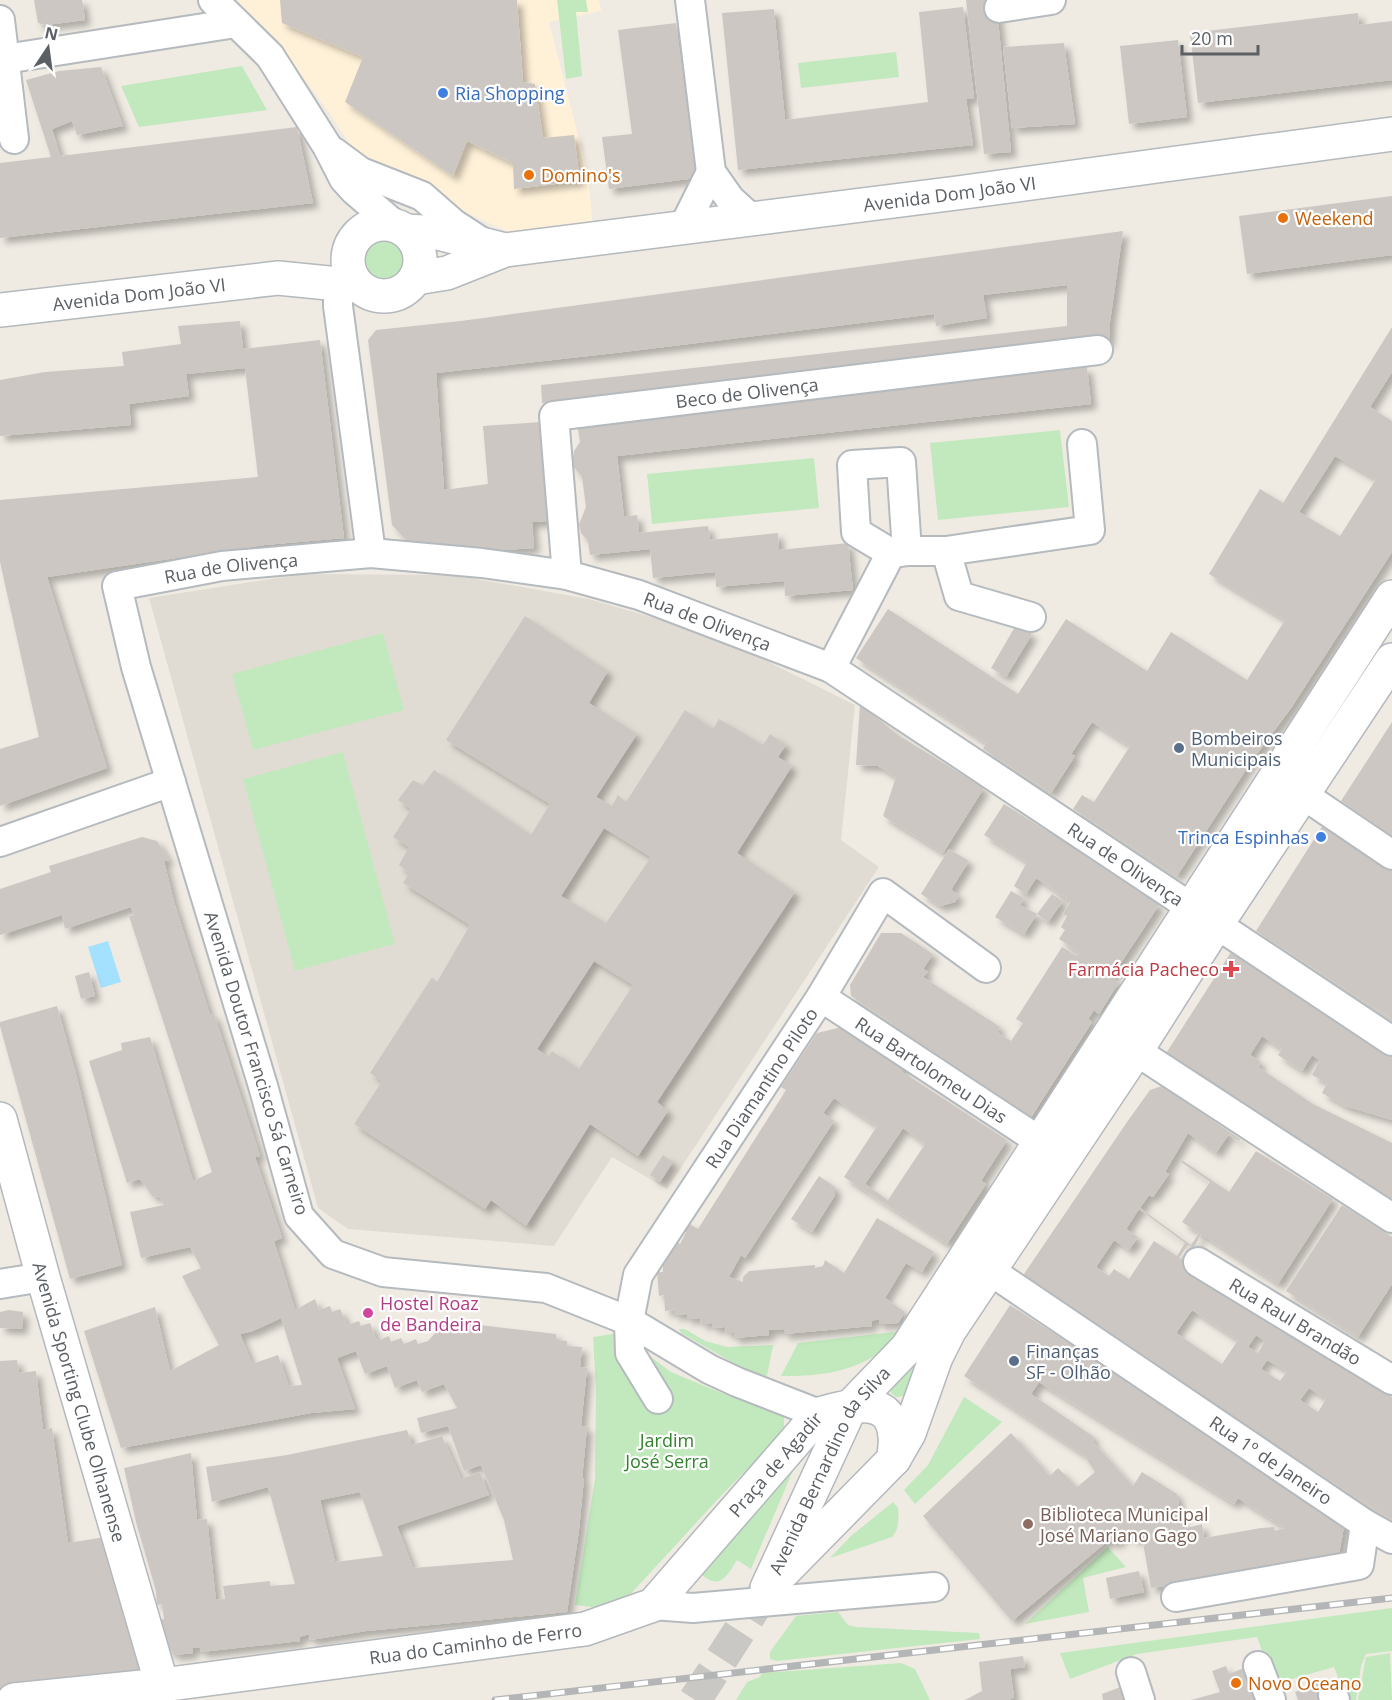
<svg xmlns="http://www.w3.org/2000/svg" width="1392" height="1700" font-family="'Open Sans',sans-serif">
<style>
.commercial{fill:#fff1d8}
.education{fill:#e1dcd3}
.green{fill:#c2e9bd}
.water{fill:#a3e1ff}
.building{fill:#ccc7c2;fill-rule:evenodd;filter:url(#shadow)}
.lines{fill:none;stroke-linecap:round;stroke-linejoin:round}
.secondary-tunnel{stroke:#cac8c4;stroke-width:33;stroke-dasharray:33 16;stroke-linecap:butt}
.street-casing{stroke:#b5babe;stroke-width:32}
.secondary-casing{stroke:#b4b9be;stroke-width:36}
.street{stroke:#fff;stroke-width:28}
.secondary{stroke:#fff;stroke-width:33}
.rail-casing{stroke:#b4b5b6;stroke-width:7}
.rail{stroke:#fff;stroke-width:4.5;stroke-dasharray:14;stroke-linecap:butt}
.shop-dot{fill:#3f7fe0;stroke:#fff;stroke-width:2}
.food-dot{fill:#e8710a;stroke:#fff;stroke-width:2}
.service-dot{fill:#5c6f8a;stroke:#fff;stroke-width:2}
.health-dot{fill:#e0444e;stroke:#fff;stroke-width:2}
.hotel-dot{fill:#d1479c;stroke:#fff;stroke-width:2}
.education-dot{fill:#8d6e63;stroke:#fff;stroke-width:2}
.labels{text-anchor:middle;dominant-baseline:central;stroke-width:4.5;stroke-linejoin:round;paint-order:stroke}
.shop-label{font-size:18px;fill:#366cbe;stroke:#fff;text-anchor:start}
.food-label{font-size:18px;fill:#c56008;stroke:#fff;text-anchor:start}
.street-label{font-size:18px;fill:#5b6065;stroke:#fff}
.service-label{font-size:18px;fill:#4e5e75;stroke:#fff;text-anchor:start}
.health-label{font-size:18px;fill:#be3a42;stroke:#fff;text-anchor:end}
.hotel-label{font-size:18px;fill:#b23c85;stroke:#fff;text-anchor:start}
.park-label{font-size:18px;fill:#32822d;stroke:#fff}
.education-label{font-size:18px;fill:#785e54;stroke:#fff;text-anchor:start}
</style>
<defs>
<filter id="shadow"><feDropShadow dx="5.5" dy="5.5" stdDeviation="3" flood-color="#0004"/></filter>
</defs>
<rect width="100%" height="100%" fill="#efebe3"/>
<polygon class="commercial" points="237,0 599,0 601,11 549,22 588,174 593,229 529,241 442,202 360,160 331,115 284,51"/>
<polygon class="education" points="303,574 454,575 589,599 716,636 855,705 841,840 879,867 667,1189 612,1157 554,1246 348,1229 318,1208 149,598"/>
<g class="green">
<polygon points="557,0 586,0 588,12 576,12 582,76 566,79"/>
<polygon points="896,52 899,77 801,88 798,63"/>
<polygon points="242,66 267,110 139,127 121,86"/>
<circle cx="384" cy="260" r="23"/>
<polygon points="1060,430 1069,507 938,520 930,443"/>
<polygon points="814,458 819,508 652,524 647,474"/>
<polygon points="383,633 404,710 253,750 232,674"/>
<polygon points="343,752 395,944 295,971 243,779"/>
<polygon points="679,1329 685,1329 705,1341 727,1347 773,1345 767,1376 751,1373 681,1333"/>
<polygon points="934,1330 905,1396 896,1397 891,1393 890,1386"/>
<path d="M903 1331C871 1369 829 1377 781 1376L798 1343Z"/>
<polygon points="619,1333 671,1372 719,1392 784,1416 784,1431 719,1498 616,1610 575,1605 595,1479 596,1391 593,1337"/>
<polygon points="964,1397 1002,1422 915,1504 904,1490 928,1465"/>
<path d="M804 1445 751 1569 737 1560C727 1576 720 1591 701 1574Z"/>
<path d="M893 1502 898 1508C899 1517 899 1530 892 1537L830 1558 851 1536Z"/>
<polygon points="1108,1547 1126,1567 1083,1578 1089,1612 1025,1624"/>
<polygon points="1392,1608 1392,1651 1366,1654 1361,1666 1356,1700 1347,1700 1334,1667 1274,1684 1257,1637 1137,1654 1070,1679 1060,1653"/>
<polygon points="838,1612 848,1625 856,1627 979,1633 980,1639 777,1661 770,1659 770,1652 796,1616"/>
<polygon points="1390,1653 1392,1700 1358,1700 1366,1657"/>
<polygon points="901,1663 915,1669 930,1700 736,1700 747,1682 760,1677 762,1673"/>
</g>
<polygon class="water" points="108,941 121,982 101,988 88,947"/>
<g class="building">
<polygon points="34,0 82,0 85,20 46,25 38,23"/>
<polygon points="280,0 517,0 523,82 535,84 543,138 574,135 580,181 514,189 513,163 467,141 453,176 345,102 363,57 282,23"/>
<polygon points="966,0 996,0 1011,152 984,154"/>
<polygon points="963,7 974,98 966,99 973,145 738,170 722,13 774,9 785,120 928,102 919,12"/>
<polygon points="1358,13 1359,25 1392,21 1392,80 1198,103 1190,33"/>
<polygon points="676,23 696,178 609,189 602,137 632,134 618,30"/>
<polygon points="1178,40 1187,117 1129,124 1120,46"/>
<polygon points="1064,43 1075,124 1012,128 1003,47"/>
<polygon points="101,67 123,126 77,135 72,121 52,129 60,156 297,127 313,203 0,238 0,163 51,157 26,80 59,71"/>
<polygon points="1392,196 1392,255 1247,274 1239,216"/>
<polygon points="1123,231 1110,322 1109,342 542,403 541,385 1067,326 1067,285 983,295 987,318 936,326 934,314 615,353 436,373 444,490 488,484 483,426 541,422 548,521 532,522 534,548 472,552 407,541 392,525 368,340 376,330 461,321"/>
<polygon points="240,321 243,349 320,340 344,538 264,545 47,577 107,768 0,806 0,749 39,737 0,562 0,500 258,477 245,368 186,374 189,396 129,404 131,425 0,436 0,380 45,372 124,366 122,352 181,344 178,326"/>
<path d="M1392 327V372L1370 407 1392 421V552L1291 708 1251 762 1177 876 1073 809 1082 795 1094 802 1130 746 1092 722 1071 754 1075 756 1051 793 983 749 986 743 856 658 888 609 1018 694 1066 619 1147 671 1171 632 1247 680 1285 620 1209 574 1260 489 1283 503ZM1335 456 1376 479 1340 536 1299 512Z"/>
<polygon points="1087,367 1091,404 617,456 624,517 637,515 639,533 708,526 710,540 778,533 779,550 848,543 853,590 785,596 784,581 716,587 715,572 653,578 650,549 590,555 588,541 581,533 579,524 586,507 582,477 572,465 574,451 580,442 577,423"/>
<path d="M525 616 608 671 589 703 637 734 596 797 612 806 618 795 626 802 685 710 713 729 719 719 763 745 770 734 786 745 778 757 792 766 737 853 795 892 657 1102 668 1111 638 1156 590 1124 526 1226 491 1200 485 1209 354 1124 382 1081 370 1073 432 977 437 982 470 925 403 883 409 873 399 865 409 847 393 837 411 809 398 800 413 780 423 785 434 770 531 835 550 804 446 740ZM604 828 651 857 606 923 561 896ZM594 961 633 985 579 1069 552 1051 548 1057 537 1049Z"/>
<polygon points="1016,625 1032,634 1006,677 991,668"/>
<polygon points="860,704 898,735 984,788 943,853 883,816 896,777 878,766 856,765"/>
<polygon points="1392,722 1392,836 1341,801"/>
<polygon points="1004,804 1047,831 1049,828 1083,849 1080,853 1159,905 1111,978 1119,982 1099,1014 1094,1010 1088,1019 1092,1022 1028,1122 887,1030 892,1023 851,996 850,985 881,933 901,933 933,954 923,969 928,972 923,977 1000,1027 997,1032 1011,1041 1023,1023 1016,1019 1062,947 1077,956 1079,952 1059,939 1065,930 1061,927 1067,916 1063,914 1071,901 1036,878 1026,894 1014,886 1027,862 984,835"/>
<polygon points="1325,822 1392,865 1392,1019 1256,931"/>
<path d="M142 837 157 841 169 860 164 861 174 902 210 1015 214 1014 260 1156 255 1157 282 1238 274 1241 295 1310 315 1299 319 1310 330 1306 332 1312 340 1309 347 1325 359 1321 361 1326 370 1323 377 1341 389 1336 391 1342 401 1338 404 1344 416 1339 418 1344 428 1341 446 1321 556 1334V1340L567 1341V1346L582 1347 580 1367 587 1368 581 1426 587 1427 582 1479 584 1478 579 1530 567 1612 366 1631 310 1640 309 1634 299 1637 300 1641 201 1652 200 1647 192 1648 193 1653 174 1655V1651L168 1652 167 1644H162L159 1620 164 1619 162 1604 157 1605 156 1591 136 1522 124 1468 191 1453 197 1520 207 1519 216 1600 225 1599 223 1586 270 1581V1586L295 1584 268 1487 212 1502 206 1467 287 1455 407 1430 412 1445 442 1436 461 1479 480 1472 489 1495 397 1526 413 1568 513 1560 504 1520 481 1465 464 1471 448 1426 421 1433 417 1418 457 1408 444 1384 422 1392 417 1380 395 1388 387 1366 365 1374 356 1351 337 1358 355 1409 311 1413 121 1448 84 1331 155 1307 170 1371 219 1345 182 1276 201 1268 190 1247 141 1258 130 1212 164 1205 159 1196 153 1197 140 1179 127 1183 89 1061 122 1050 121 1043 150 1037 193 1181 212 1172 129 916 134 915 131 907 65 929 62 915 0 935V889L51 872 49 866ZM281 1318 302 1385 289 1386 278 1355 252 1364 240 1334 253 1331ZM360 1492 383 1556 335 1562 320 1500Z"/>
<polygon points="949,849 969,861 951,890 959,895 955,902 940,906 921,894"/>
<polygon points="1011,891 1024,898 1020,905 1037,914 1052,894 1063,901 1048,922 1037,914 1024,934 995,917"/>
<polygon points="1233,949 1337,1017 1333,1021 1392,1054 1392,1120 1345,1106 1322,1093 1327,1083 1312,1075 1320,1060 1312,1055 1302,1071 1278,1055 1282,1049 1262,1036 1250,1055 1261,1062 1258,1067 1313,1104 1392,1143 1392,1201 1163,1058"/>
<polygon points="89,972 95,996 81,999 75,976"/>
<polygon points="57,1006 76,1074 122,1265 70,1279 0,1026 0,1022"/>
<path d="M842 1027 876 1051 878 1048 905 1066 901 1071 1007 1140 981 1181 986 1184 947 1244 844 1177 877 1126 834 1098 823 1113 834 1121 745 1258 741 1255 729 1277 743 1282V1277L749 1271 815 1265V1268L823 1266 825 1260 844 1273 877 1218 934 1252 922 1272 906 1263 885 1298 905 1312 898 1323 879 1324V1319L871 1321 872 1326 784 1334V1329L769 1330V1335L734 1338V1333H726L725 1327 713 1328 712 1323 701 1324 700 1318 687 1319V1314L674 1315V1310L665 1311 664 1295 659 1296 657 1272H663V1265L677 1242 680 1244 686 1232 683 1230 688 1223 698 1229 786 1090 781 1087 817 1033ZM903 1128 925 1144 888 1200 865 1184Z"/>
<path d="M1162 1086 1240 1139 1239 1141 1229 1134 1216 1153 1188 1133 1165 1172 1169 1174 1153 1197 1149 1195 1140 1208 1191 1245 1199 1233 1182 1222 1210 1182 1181 1162 1182 1160 1229 1192 1256 1151 1333 1199 1278 1284 1201 1234 1194 1248 1188 1245 1179 1258 1392 1397V1520L1230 1416 1022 1277 1127 1122 1150 1090ZM1139 1209 1185 1243 1177 1256 1154 1241 1129 1279 1114 1269 1109 1276 1096 1267 1114 1240 1129 1250 1138 1237 1126 1229ZM1192 1310 1238 1340 1222 1364 1176 1333ZM1256 1335 1265 1341 1258 1353 1248 1347ZM1267 1360 1287 1371 1280 1381 1261 1369ZM1309 1388 1326 1399 1318 1412 1300 1400Z"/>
<polygon points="663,1155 673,1162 660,1182 650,1175"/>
<polygon points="819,1176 835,1187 835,1195 812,1232 791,1219"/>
<polygon points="1342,1205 1392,1237 1392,1284 1358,1337 1286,1291"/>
<path d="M1010 1305 1345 1521 1338 1560 1151 1588 1142 1537 1132 1540 1130 1531 1114 1544 1110 1539 1012 1621 923 1516 1011 1433 1050 1476 1058 1468 1077 1487 1095 1472 1084 1455 964 1376ZM1039 1382 1234 1504 1238 1498 1285 1528 1275 1531 1274 1527 1261 1528 1204 1538 1202 1524 1183 1529 1177 1494 1142 1472 1133 1486 1092 1441 1094 1437 1031 1394Z"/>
<polygon points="9,1310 23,1312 22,1329 0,1328 0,1312"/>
<polygon points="17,1360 19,1373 36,1371 43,1430 52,1428 68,1543 105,1537 144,1677 0,1692 0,1361"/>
<polygon points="1139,1571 1144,1592 1110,1599 1106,1578"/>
<polygon points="1023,1656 1025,1667 1010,1669 1014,1697 1009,1700 965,1700 982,1691 979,1662"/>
<polygon points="1226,1666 1229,1674 1249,1666 1262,1700 1191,1700 1220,1692 1212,1671"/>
<polygon points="1318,1683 1324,1700 1298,1700 1295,1692"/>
<polygon points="1123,1686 1128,1700 1103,1700 1102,1694"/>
</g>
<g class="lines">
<polyline class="secondary-tunnel" points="695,1700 767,1588"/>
<defs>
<g id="street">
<polyline points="213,0 270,56 327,146 344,179 354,190 395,225"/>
<polyline points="690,0 711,172 730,199 752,219"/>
<polyline points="999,8 1051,0"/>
<polyline points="0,20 14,139"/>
<polyline points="5,59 236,23"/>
<polyline points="334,152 361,172 422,196 454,224 480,241"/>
<polyline points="683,228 711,172"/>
<polyline points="338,284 338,306 371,553"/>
<polygon points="901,462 907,551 891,553 856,532 852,465"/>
<polyline points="907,551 946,551 1090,530 1082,444"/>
<polyline points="946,551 959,596 1031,617"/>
<path id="s1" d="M567 575 554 416 1098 350"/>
<polyline points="831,668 891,553"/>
<polyline points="1302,794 1392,855"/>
<polyline points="0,842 171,782"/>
<path id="s2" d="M821 997 1041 1142"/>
<polyline points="1136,1051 1392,1218"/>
<path id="s3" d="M1198 1262 1392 1380"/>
<polyline points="989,1270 1365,1524 1392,1539"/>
<polyline points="0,1284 43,1277"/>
<path id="s4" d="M658 1399 630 1353 629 1321 638 1275 821 997 883 893 986 968"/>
<path id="s5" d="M819 1414 737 1382 709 1369 629 1321 546 1288 383 1272 333 1254 299 1216 263 1086 136 667 117 586 222 566 371 553 482 563 567 575 639 595 831 668 1392 1041"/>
<polyline points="1176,1597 1359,1565 1365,1524"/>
<polyline points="653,1605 693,1608 934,1587"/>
<polyline points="1258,1666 1271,1700"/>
<polyline points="1131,1672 1140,1700"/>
<polyline points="1333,1695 1335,1700"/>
</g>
<g id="secondary">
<circle cx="384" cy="260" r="36"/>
<polyline points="407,231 438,233 505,250"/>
<path id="s6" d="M416 278 447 273 505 250 957 193 1392 134"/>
<path id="s7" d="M0 310 278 278 359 286"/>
<path id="s8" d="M0 1119 43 1277 162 1685"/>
<polyline points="783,1572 894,1459 909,1433 936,1357 949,1331 1136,1051 1216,925 1392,660"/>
<path id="s9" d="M767 1588 851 1406 907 1348 1392 597"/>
<path id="s10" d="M14 1700 162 1685 585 1629 653 1605 819 1414C847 1407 891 1392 895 1436 896 1443 894 1452 894 1459"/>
</g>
</defs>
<use href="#street" class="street-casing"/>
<use href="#secondary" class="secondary-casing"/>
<use href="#street" class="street"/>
<use href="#secondary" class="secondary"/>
<defs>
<polyline id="rail" points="495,1700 1392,1598"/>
</defs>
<use href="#rail" class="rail-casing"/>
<use href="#rail" class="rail"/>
</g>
<g class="shop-dot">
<circle cx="443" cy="93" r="6"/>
<circle cx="1321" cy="837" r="6"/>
</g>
<g class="food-dot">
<circle cx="529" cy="175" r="6"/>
<circle cx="1283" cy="218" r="6"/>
<circle cx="1236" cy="1683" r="6"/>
</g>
<g class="service-dot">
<circle cx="1179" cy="748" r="6"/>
<circle cx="1014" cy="1361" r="6"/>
</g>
<path class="health-dot" d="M1228 960h6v6h6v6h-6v6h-6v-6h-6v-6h6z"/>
<circle class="hotel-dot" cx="368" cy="1313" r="6"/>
<circle class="education-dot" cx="1028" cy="1524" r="6"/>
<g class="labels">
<g class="shop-label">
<text x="455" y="93">Ria Shopping</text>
<text x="1309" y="837" text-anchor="end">Trinca Espinhas</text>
</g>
<g class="food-label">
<text x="541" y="175">Domino's</text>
<text x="1295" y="218">Weekend</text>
<text x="1248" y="1683">Novo Oceano</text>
</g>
<g class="street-label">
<text stroke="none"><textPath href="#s6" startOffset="542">Avenida Dom João VI</textPath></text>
<text stroke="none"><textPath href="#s7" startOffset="140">Avenida Dom João VI</textPath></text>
<text stroke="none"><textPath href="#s1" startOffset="354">Beco de Olivença</textPath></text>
<text stroke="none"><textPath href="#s5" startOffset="1341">Rua de Olivença</textPath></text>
<text stroke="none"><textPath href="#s5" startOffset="1827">Rua de Olivença</textPath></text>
<text stroke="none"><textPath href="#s5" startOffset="2313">Rua de Olivença</textPath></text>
<text transform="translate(257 1063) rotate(73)">Avenida Doutor Francisco Sá Carneiro</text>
<text stroke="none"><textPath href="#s2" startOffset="132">Rua Bartolomeu Dias</textPath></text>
<text stroke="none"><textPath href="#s4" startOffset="357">Rua Diamantino Piloto</textPath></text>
<text stroke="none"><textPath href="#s3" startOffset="114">Rua Raul Brandão</textPath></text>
<text stroke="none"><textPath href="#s8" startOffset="294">Avenida Sporting Clube Olhanense</textPath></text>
<text transform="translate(1271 1460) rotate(34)">Rua 1º de Janeiro</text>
<text stroke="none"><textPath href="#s10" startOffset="834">Praça de Agadir</textPath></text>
<text stroke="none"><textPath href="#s9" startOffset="134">Avenida Bernardino da Silva</textPath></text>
<text stroke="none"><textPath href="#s10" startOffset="465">Rua do Caminho de Ferro</textPath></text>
</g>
<g class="service-label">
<text x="1191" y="738">Bombeiros<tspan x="1191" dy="21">Municipais</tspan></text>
<text x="1026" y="1351">Finanças<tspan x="1026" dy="21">SF - Olhão</tspan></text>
</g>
<g class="health-label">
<text x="1219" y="969">Farmácia Pacheco</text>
</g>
<g class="hotel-label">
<text x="380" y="1303">Hostel Roaz<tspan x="380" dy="21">de Bandeira</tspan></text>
</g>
<g class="park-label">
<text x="667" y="1440">Jardim<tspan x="667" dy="21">José Serra</tspan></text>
</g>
<g class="education-label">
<text x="1040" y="1514">Biblioteca Municipal<tspan x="1040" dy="21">José Mariano Gago</tspan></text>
</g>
</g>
<g transform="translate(48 48) rotate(13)" stroke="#ffffff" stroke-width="4.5" paint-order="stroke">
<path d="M0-4.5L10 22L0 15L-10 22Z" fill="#5b6065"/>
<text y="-9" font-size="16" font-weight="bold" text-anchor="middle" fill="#5b6065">N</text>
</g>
<path d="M1182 45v9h76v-9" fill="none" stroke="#5b6065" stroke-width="3"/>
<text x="1191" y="45" font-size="18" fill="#5b6065" stroke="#ffffff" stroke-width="4.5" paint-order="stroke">20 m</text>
</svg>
